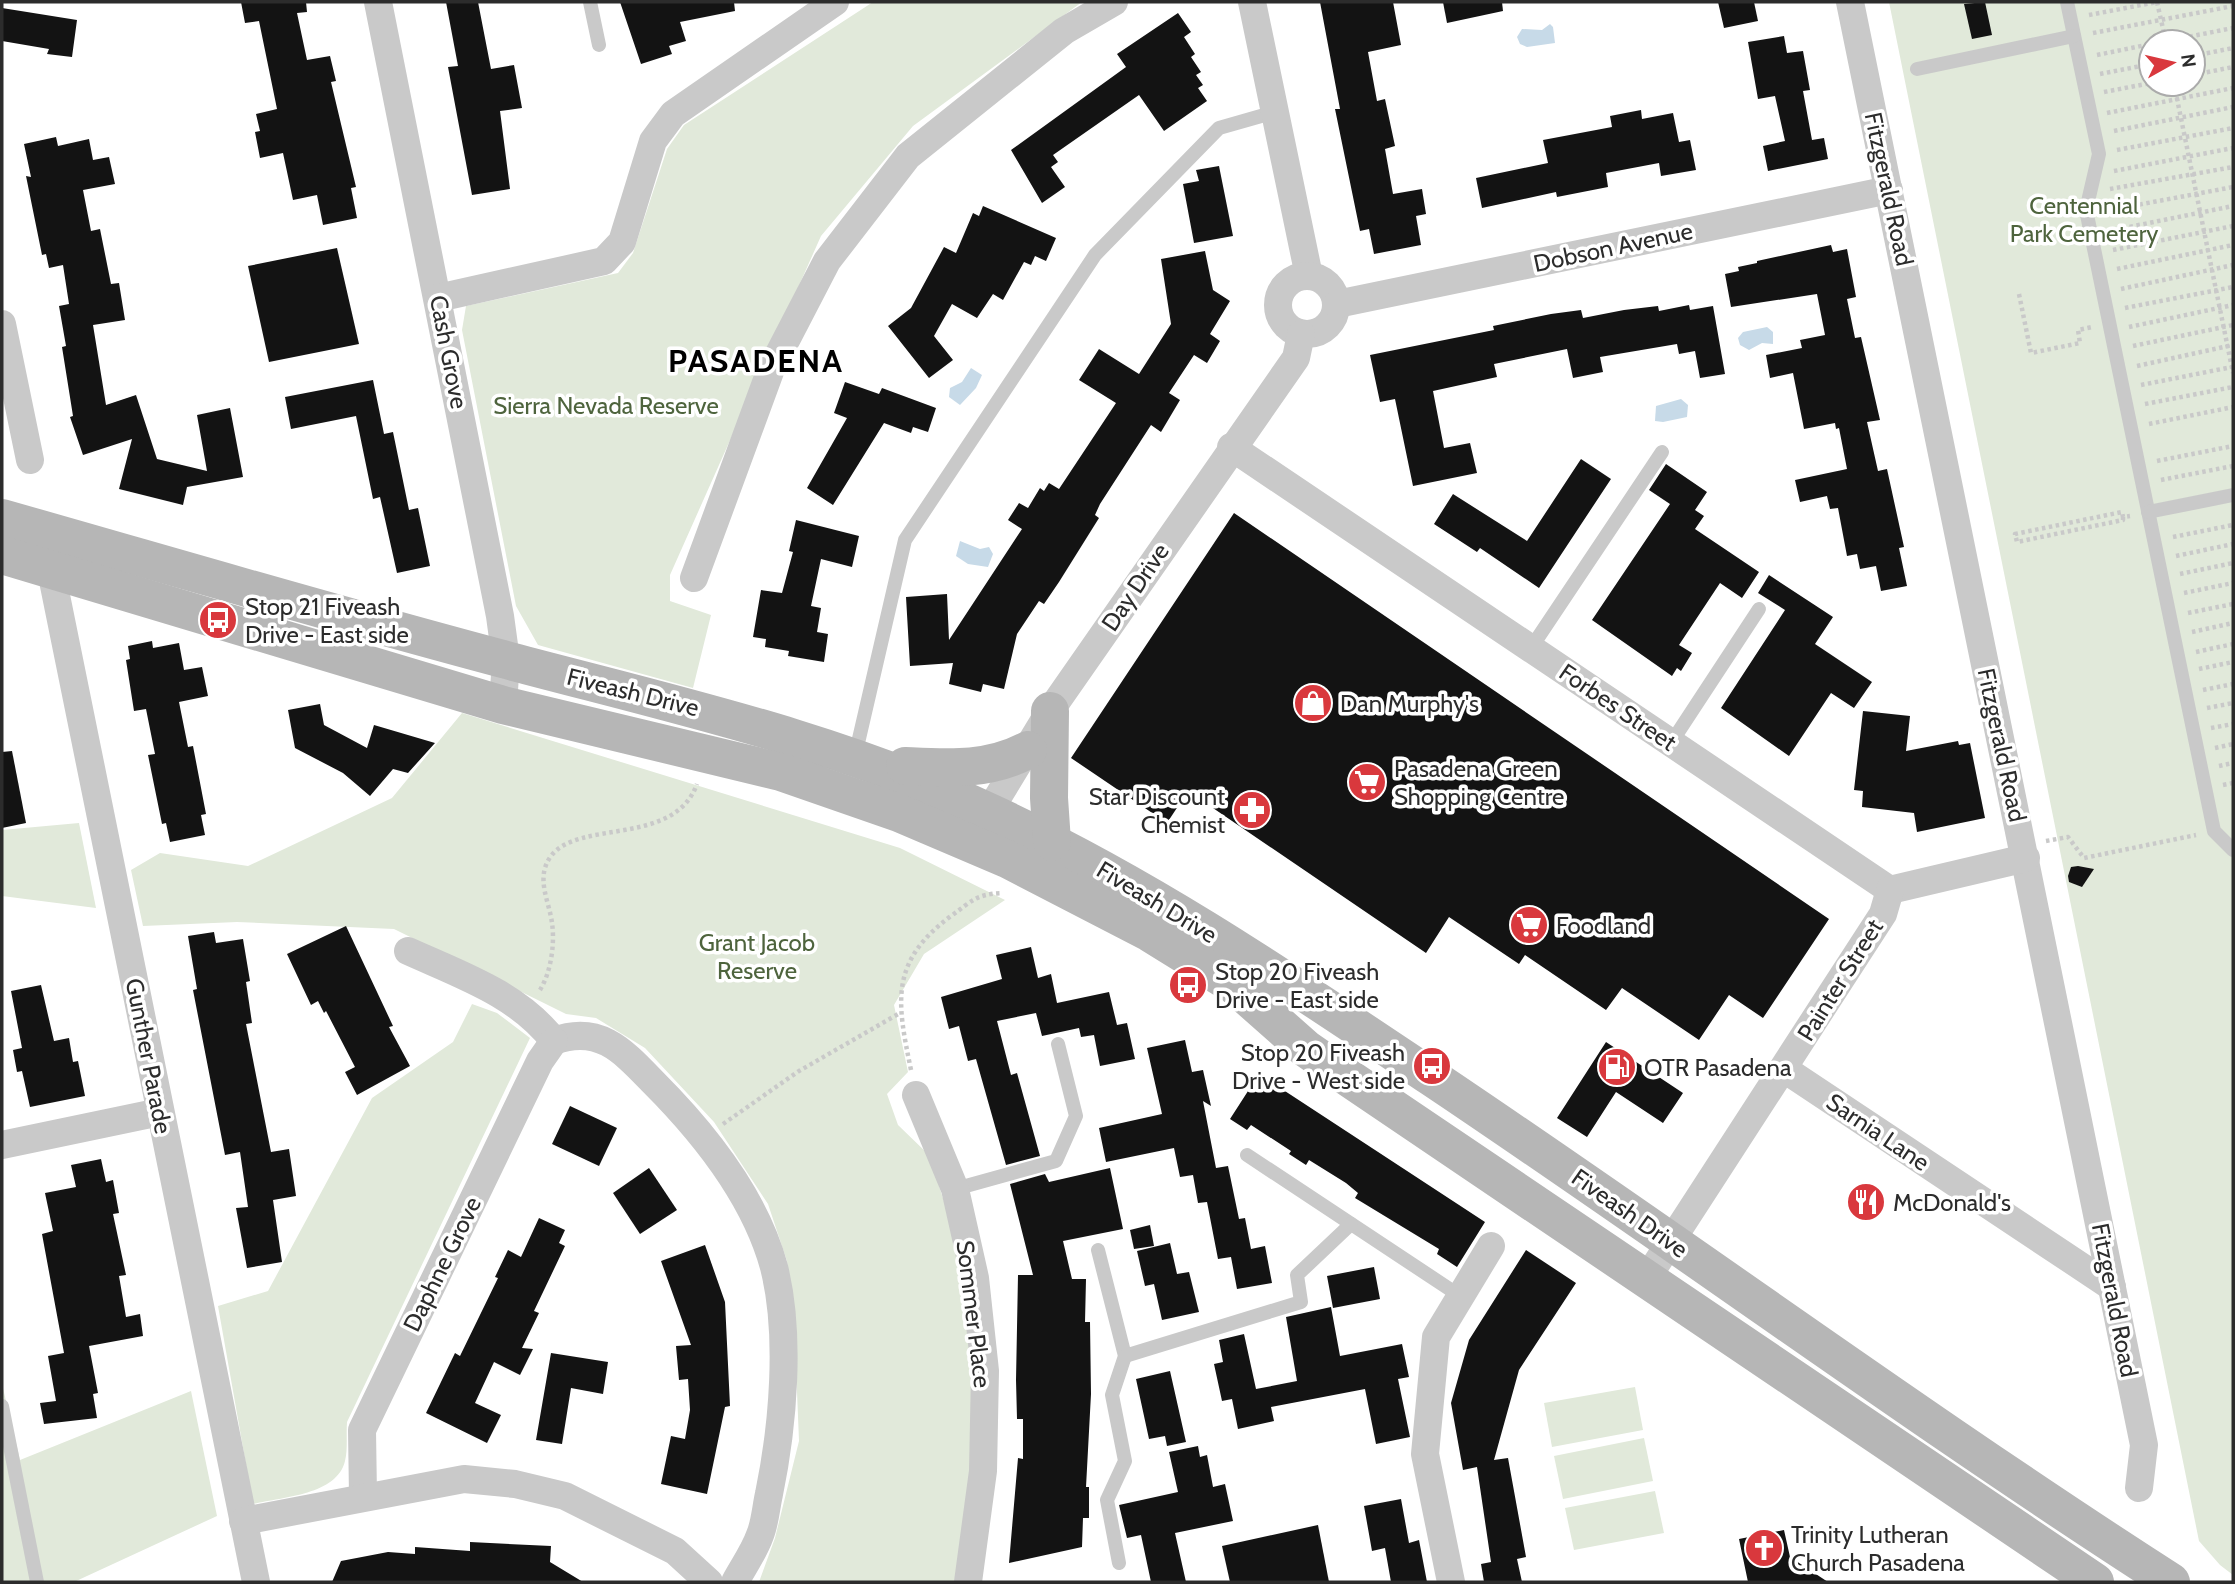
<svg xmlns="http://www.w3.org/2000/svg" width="2235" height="1584" font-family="Cabin,sans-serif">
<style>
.green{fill:#e1e9da;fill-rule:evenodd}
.water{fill:#c7dae8}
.building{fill:#131313}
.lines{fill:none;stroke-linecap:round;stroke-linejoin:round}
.path{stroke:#c9c9c9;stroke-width:4.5;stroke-dasharray:3.5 3.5;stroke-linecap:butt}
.lane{stroke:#c9c9c9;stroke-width:14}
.street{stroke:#c9c9c9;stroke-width:28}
.secondary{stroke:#b6b6b6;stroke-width:38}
.labels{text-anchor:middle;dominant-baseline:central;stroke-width:7;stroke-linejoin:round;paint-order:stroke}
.street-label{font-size:24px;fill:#2c2c2c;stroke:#fff}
.park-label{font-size:24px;fill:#4e643d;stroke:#fff}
.poi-label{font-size:24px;fill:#2c2c2c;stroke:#fff;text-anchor:start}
.district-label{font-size:32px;font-weight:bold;letter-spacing:2px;fill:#000;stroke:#fff}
</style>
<rect width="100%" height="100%" fill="#fff"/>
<g class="green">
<polygon points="873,2 1082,2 913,126 821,236 670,575 670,601 711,615 693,688 538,645 516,606 462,330 466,306 618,273 633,253 667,149 684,125"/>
<path d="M1889 2H2233V1575L2220 1565 2199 1541ZM2151 42H2193V84H2151Z"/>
<polygon points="462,713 900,848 1005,900 924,954 894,1005 908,1072 887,1094 898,1125 929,1155 951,1223 971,1343 974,1446 957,1582 759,1582 775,1538 799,1441 794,1318 787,1261 768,1204 714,1122 645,1048 596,1018 566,1014 394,929 237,922 143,926 131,870 160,853 248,866 392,798"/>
<polygon points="79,823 96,908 2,896 2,830"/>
<path d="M472 1004 497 1013 530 1038 347 1422C346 1434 348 1449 345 1461 337 1495 282 1497 253 1504L218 1306 268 1291 372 1098 453 1042Z"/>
<polygon points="2,1384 20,1460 191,1391 217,1516 74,1582 2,1582"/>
<polygon points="1635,1387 1643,1430 1552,1447 1544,1403"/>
<polygon points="1644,1438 1653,1481 1563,1499 1554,1456"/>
<polygon points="1655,1491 1664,1533 1574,1550 1565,1508"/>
</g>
<g class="water">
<polygon points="1550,24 1553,27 1555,43 1527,47 1520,44 1517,37 1522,29 1542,30"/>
<polygon points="1767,327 1773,332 1773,344 1762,343 1749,350 1740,345 1738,338 1743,332"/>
<polygon points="971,368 982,375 976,388 960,405 949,397 950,388 962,382"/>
<polygon points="1681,399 1688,405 1687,417 1663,422 1655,421 1656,406"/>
<polygon points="960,541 980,549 989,547 993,554 988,567 968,564 956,556"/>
</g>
<g class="building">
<polygon points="241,2 306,2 307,12 297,13 307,60 330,56 336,81 331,82 356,187 351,188 357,218 323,225 317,195 293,200 283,153 260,158 255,132 260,131 256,114 277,109 259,21 245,23"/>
<polygon points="446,2 478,2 491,69 514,65 522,108 500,111 510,189 472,195 448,67 458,66"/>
<polygon points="620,2 734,2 735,11 680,22 686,41 669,46 672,54 641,64"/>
<polygon points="1320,2 1393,2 1401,45 1368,52 1377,101 1385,99 1395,146 1385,149 1393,194 1422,189 1426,214 1416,216 1421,245 1374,254 1369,229 1360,231 1335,109 1340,109"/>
<polygon points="1443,2 1502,2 1503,11 1447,23"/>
<polygon points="1718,2 1754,2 1758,21 1724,28"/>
<polygon points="1985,2 1992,35 1972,39 1964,4"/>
<polygon points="2,8 77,20 72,57 47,54 49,49 2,41"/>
<polygon points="1178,13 1191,32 1184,37 1195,54 1191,57 1201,72 1196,75 1203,85 1198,88 1207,101 1164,131 1139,95 1053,155 1058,162 1051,167 1065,187 1042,203 1011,150 1126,67 1117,54"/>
<polygon points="1784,36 1787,53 1803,51 1810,90 1803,91 1812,140 1824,138 1828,159 1768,171 1763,146 1785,141 1775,96 1758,99 1748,42"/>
<polygon points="1641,110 1642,119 1673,113 1679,142 1690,140 1696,170 1661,176 1659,163 1606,173 1608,187 1557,197 1556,192 1482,208 1476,178 1548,163 1543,140 1612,127 1610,116"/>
<polygon points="56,137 58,146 89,139 93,160 109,157 115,184 83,190 91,231 100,229 111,284 119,283 125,320 93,325 106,405 136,395 157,459 207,471 197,415 230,408 243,477 187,487 183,505 119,489 132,439 83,455 70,417 73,416 62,347 66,346 59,306 69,304 63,265 49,268 46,254 42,255 26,176 31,177 24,144"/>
<polygon points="1219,166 1233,236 1194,243 1183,184 1199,181 1196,170"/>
<polygon points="983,206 1056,238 1046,261 1035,256 1031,265 1024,262 1003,300 993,294 977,318 952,304 934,336 953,360 929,378 888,326 911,308 944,247 956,253 973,213 979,216"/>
<polygon points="1831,245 1833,252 1847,249 1856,297 1847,299 1855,338 1861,337 1880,420 1867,422 1878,471 1887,469 1904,547 1899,548 1907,586 1881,591 1876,566 1860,569 1857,554 1847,556 1838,508 1830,509 1827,496 1800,502 1795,480 1847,469 1839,428 1836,429 1835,423 1804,429 1793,373 1770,378 1766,355 1802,348 1800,340 1825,335 1817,294 1731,307 1725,274 1739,271 1738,267 1757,263 1757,261"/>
<polygon points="337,248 359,344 269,362 248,266"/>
<polygon points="1205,251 1213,290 1230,301 1210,334 1220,341 1207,363 1194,355 1169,393 1180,400 1161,432 1151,425 1100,504 1095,515 1099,518 1059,582 1044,604 1039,601 1017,634 1004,689 983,684 981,692 949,684 953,663 910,666 906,597 947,594 949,640 1022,529 1008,520 1019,503 1028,508 1040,488 1044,491 1049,483 1059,489 1116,403 1079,380 1099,349 1139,374 1171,324 1161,259"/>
<polygon points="1689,305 1690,310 1713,306 1725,374 1700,378 1695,351 1679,354 1677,344 1600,357 1603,372 1573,378 1567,349 1494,364 1497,377 1433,391 1444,448 1470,443 1477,473 1413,486 1395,399 1380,402 1370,355 1494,330 1493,326 1551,314 1581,310 1583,318 1624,310 1658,306 1659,311"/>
<polygon points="373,380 384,434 393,432 409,510 418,508 430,566 397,573 380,497 373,499 356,416 291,429 285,397"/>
<polygon points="845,382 879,394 882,388 936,408 928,432 913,427 911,433 884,423 833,505 807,488 847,418 834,413"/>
<polygon points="1581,459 1611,479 1539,588 1480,548 1477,552 1434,524 1453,494 1527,541"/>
<polygon points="1666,464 1707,492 1695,510 1704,516 1695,529 1759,572 1742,598 1720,583 1679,645 1692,653 1681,671 1677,668 1672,676 1592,620 1670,504 1649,490"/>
<polygon points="1234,513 1829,919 1763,1018 1729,995 1699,1040 1622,988 1606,1010 1525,955 1519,964 1449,917 1426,953 1188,791 1167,823 1071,758"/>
<polygon points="796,520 859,536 852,567 821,559 811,606 821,608 817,632 828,634 824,662 788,656 789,651 765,647 766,639 753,637 761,590 782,593 793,552 789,551"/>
<polygon points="1769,575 1833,617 1815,644 1872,682 1854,708 1831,693 1789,756 1721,708 1785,610 1758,593"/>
<polygon points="152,641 153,648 179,643 184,670 202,667 208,696 179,702 188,747 193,746 206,814 201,815 205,835 170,842 166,823 162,824 148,755 155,754 146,709 134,711 126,660 130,659 128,646"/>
<polygon points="320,704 324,725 367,748 374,725 435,743 408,773 393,769 370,796 343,773 295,748 288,710"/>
<polygon points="1863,711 1910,716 1906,751 1958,741 1959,745 1970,743 1985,818 1917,832 1914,813 1862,807 1863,791 1854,790"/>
<polygon points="12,751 26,823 2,828 2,752"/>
<polygon points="2078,866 2094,869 2082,887 2069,882 2068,876 2071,867"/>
<polygon points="346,926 393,1026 389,1027 410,1066 357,1095 345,1072 355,1067 326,1011 324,1013 318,1001 311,1005 287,954"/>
<polygon points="214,932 216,943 243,939 250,981 246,982 252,1023 246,1024 271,1152 289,1149 296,1196 273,1200 282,1262 247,1268 236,1208 248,1207 240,1152 225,1155 193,990 197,989 188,936"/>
<polygon points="1031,947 1038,978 1051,974 1057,1003 1109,992 1117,1025 1127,1023 1135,1059 1100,1066 1094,1035 1081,1037 1079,1028 1042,1036 1036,1013 997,1021 1011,1075 1017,1073 1040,1156 1006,1165 976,1059 968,1061 959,1026 949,1029 941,997 1002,979 996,955"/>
<polygon points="41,985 54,1041 69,1038 73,1062 78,1061 85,1096 30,1107 22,1071 17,1072 13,1050 22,1048 11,991"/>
<polygon points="1185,1040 1192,1072 1203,1070 1211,1106 1203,1101 1216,1168 1228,1166 1239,1219 1245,1218 1251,1249 1265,1246 1272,1283 1237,1289 1231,1257 1218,1259 1207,1202 1198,1203 1193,1175 1180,1177 1174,1148 1106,1162 1099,1128 1162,1114 1147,1048"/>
<polygon points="1606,1042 1683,1093 1663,1123 1616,1092 1587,1137 1557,1118"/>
<polygon points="1259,1074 1485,1222 1457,1267 1437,1254 1439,1249 1355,1198 1358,1193 1346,1183 1309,1160 1306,1165 1289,1154 1291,1151 1251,1125 1247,1130 1230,1119"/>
<polygon points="570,1106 617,1128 599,1166 552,1144"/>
<polygon points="101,1159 106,1182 113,1180 119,1213 113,1214 126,1275 119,1276 126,1317 140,1314 143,1336 89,1346 98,1393 93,1394 97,1418 44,1424 40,1403 56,1401 48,1356 64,1353 42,1234 53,1231 45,1193 76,1187 71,1165"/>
<polygon points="649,1168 677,1210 640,1234 613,1193"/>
<polygon points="1110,1168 1123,1229 1063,1241 1072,1279 1086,1279 1085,1322 1090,1322 1091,1394 1086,1487 1089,1487 1089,1518 1083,1518 1082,1547 1009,1563 1018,1458 1023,1459 1023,1419 1017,1419 1016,1380 1018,1275 1033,1275 1010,1184 1045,1174 1049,1182"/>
<polygon points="539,1218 565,1230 559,1243 565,1246 534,1311 539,1313 522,1348 533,1349 520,1375 494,1362 475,1403 501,1415 487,1443 426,1413 455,1353 460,1356 498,1278 495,1277 508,1250 521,1257"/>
<polygon points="1150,1225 1154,1246 1134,1249 1130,1230"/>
<polygon points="1170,1243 1177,1274 1189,1272 1199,1312 1162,1320 1154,1284 1145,1286 1137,1251"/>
<polygon points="705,1245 725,1302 730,1406 725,1407 707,1494 661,1484 671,1436 685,1439 690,1410 688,1379 679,1380 676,1346 691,1345 661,1261"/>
<polygon points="1526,1250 1576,1283 1519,1370 1494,1460 1508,1458 1526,1557 1517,1559 1522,1582 1484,1582 1481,1564 1491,1562 1477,1467 1463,1470 1451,1403 1469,1340"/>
<polygon points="1374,1267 1380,1299 1333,1308 1327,1276"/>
<polygon points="1331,1307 1340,1356 1402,1344 1409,1377 1398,1379 1410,1437 1376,1444 1365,1389 1271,1407 1274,1421 1238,1429 1232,1399 1222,1401 1214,1364 1223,1362 1219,1340 1244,1334 1256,1389 1297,1381 1286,1317"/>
<polygon points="551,1353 608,1362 603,1394 571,1388 562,1444 536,1440"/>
<polygon points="1170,1371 1186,1442 1167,1446 1165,1436 1149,1439 1136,1379"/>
<polygon points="1198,1446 1200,1457 1207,1455 1213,1487 1225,1484 1233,1521 1175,1533 1186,1582 1151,1582 1141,1535 1127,1538 1119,1505 1178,1492 1169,1452"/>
<polygon points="1401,1499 1409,1543 1419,1540 1427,1582 1391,1582 1385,1548 1372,1551 1364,1506"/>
<polygon points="1318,1525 1329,1582 1230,1582 1222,1546"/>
<polygon points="1784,1530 1790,1557 1828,1582 1748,1582 1739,1539"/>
<polygon points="470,1542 551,1546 550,1562 583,1582 332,1582 341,1561 388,1552 415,1554 415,1547 470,1551"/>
</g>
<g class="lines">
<g class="path">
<polyline points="2157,2 2166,42"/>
<polyline points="2089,15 2157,2"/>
<polyline points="2093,33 2233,6"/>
<polyline points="2162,42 2233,28"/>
<polyline points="2097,55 2151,44"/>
<polyline points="2193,56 2233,48"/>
<polyline points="2100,74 2151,64"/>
<polyline points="2193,75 2233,67"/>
<polyline points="2174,84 2233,373"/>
<polyline points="2104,92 2151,83"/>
<polyline points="2107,113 2233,88"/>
<polyline points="2114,131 2233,107"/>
<polyline points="2117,150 2233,128"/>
<polyline points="2114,171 2233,148"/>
<polyline points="2110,189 2233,167"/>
<polyline points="2105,211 2233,187"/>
<polyline points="2109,231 2233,206"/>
<polyline points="2113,250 2233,226"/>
<polyline points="2117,269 2233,245"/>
<polyline points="2121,289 2233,265"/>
<polyline points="2019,294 2031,353 2080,343 2078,330 2092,327"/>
<polyline points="2125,308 2233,287"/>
<polyline points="2129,327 2233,305"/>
<polyline points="2133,346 2233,325"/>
<polyline points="2137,366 2233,345"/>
<polyline points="2141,385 2232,367"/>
<polyline points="2145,404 2233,387"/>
<polyline points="2149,424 2233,407"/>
<polyline points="2157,461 2233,446"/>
<polyline points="2161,480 2233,466"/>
<polyline points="2123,517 2123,520 2017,542 2015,534 2122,512 2123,517 2130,516"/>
<polyline points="2173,537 2233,525"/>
<polyline points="2176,556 2233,544"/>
<polyline points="2180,574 2233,563"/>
<polyline points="2184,593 2233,583"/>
<polyline points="2188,613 2233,604"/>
<polyline points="2192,632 2233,623"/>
<polyline points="2196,652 2233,644"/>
<polyline points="2199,669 2233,662"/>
<polyline points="2203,690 2233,684"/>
<polyline points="2207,708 2233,703"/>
<polyline points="2211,728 2233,724"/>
<polyline points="2215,748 2233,744"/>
<polyline points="2219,766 2233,763"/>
<polyline points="2223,785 2233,783"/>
<polyline points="2046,841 2068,837 2084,858 2196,835"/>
<path d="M540 990C551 972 555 944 552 923 549 900 535 878 551 856 579 819 674 847 697 784"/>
<path d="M911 1070C897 1002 889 962 951 916 972 901 976 894 1003 893"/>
<polyline points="723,1124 799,1071 900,1013"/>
</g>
<g class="lane">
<polyline points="590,2 599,45"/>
<polyline points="2067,2 2099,154 2086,210 2214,831 2233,850"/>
<polyline points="1917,69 2074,36"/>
<polyline points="2148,512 2233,495"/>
<polyline points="1531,648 1662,452"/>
<polyline points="1671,743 1759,609"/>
<polyline points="855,756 905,540 1095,255 1219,128 1275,112"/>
<polyline points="1247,1155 1460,1296"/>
<polyline points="955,1189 1056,1161 1076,1116 1058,1044"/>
<polyline points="1098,1250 1125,1356 1112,1395 1125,1461 1107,1500 1119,1563"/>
<polyline points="1125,1356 1301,1302 1297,1275 1351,1224"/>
<polyline points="2,1406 37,1582"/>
</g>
<g class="street">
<polyline points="378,2 500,616 506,660 503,705"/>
<polyline points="1252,2 1309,276"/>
<polyline points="1850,2 2144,1445 2139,1488"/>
<circle cx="1307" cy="305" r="29"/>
<polyline points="438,298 604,261 622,242 653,141 673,114 835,2"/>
<polyline points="1337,304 1889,190"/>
<polyline points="2,324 30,460"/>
<polyline points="1231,447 1890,890 2026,858"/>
<polyline points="48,556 256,1582"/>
<polyline points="694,578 771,369 827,261 908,156 1064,31 1114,2"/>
<polyline points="979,828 1050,711 1296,358 1301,334"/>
<path d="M408 951C461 975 518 994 554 1041 599 1024 623 1051 653 1082 703 1132 755 1197 774 1267 791 1335 783 1426 769 1494 766 1507 765 1523 760 1535 754 1552 743 1567 735 1582"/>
<polyline points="1784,1069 2112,1287"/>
<polyline points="916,1095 955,1189 975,1278 985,1371 983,1471 968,1582"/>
<polyline points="2,1145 160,1112"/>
<polyline points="1647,1278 1883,914 1890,890"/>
<polyline points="363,1496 362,1430 540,1061 554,1041"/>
<polyline points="243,1521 464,1479 515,1484 565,1496 675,1551 709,1582"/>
<polyline points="1451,1582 1425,1454 1436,1337 1491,1246"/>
</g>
<g class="secondary">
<path d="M2 518C171 566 340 616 510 661 672 704 836 740 989 812 1146 884 1288 981 1431 1077 1679 1243 1920 1421 2171 1582"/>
<polyline points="2,555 503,705 781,772 899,813 1007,859 1150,933 1234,985 1305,1048 1331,1066 2095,1582"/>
<polyline points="1050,711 1049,798 1052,842"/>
<path d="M905 766C949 768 988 771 1028 750"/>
</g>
</g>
<defs>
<symbol id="bus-disc" viewBox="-11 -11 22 22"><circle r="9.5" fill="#d9383d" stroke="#fff"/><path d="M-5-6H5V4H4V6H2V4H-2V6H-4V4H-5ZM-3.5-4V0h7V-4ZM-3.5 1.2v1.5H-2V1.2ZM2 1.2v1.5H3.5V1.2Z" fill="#fff"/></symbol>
<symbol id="shop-disc" viewBox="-11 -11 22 22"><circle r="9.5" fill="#d9383d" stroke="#fff"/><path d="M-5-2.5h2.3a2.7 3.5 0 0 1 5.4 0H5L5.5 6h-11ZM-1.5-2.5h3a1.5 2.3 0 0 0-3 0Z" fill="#fff"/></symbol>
<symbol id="supermarket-disc" viewBox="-11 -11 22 22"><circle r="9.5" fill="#d9383d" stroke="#fff"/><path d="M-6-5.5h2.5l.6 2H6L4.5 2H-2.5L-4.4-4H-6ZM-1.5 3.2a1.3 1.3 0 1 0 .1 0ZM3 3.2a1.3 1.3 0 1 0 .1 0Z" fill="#fff"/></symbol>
<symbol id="pharmacy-disc" viewBox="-11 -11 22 22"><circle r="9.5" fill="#d9383d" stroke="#fff"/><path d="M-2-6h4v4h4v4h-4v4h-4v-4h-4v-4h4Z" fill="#fff"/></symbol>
<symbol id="fuel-disc" viewBox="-11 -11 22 22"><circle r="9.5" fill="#d9383d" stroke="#fff"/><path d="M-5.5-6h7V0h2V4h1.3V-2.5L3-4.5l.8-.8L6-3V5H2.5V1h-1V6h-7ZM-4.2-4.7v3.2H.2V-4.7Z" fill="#fff"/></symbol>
<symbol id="restaurant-disc" viewBox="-11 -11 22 22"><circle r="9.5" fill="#d9383d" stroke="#fff"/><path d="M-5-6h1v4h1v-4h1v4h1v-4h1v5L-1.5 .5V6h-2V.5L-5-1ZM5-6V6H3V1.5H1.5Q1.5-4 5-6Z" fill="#fff"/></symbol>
<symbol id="church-disc" viewBox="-11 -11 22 22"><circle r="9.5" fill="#d9383d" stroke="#fff"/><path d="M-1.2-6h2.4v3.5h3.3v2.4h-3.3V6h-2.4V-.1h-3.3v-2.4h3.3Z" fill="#fff"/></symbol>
</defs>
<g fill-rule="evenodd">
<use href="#bus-disc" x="196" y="598" width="44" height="44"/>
<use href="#shop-disc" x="1291" y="681" width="44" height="44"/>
<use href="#supermarket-disc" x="1345" y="760" width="44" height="44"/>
<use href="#pharmacy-disc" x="1230" y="788" width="44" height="44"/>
<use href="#supermarket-disc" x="1507" y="903" width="44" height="44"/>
<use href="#bus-disc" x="1166" y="963" width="44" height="44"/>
<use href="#bus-disc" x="1410" y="1044" width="44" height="44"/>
<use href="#fuel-disc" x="1595" y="1045" width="44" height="44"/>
<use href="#restaurant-disc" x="1844" y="1180" width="44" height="44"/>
<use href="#church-disc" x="1742" y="1526" width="44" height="44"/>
</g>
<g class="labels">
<g class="street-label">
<text transform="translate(1889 189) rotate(78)">Fitzgerald Road</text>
<text transform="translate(1613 247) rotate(-12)">Dobson Avenue</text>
<text transform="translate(449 352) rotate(79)">Cash Grove</text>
<text transform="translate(1135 587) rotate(-56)">Day Drive</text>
<text transform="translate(633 692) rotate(14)">Fiveash Drive</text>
<text transform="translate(1618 707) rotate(34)">Forbes Street</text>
<text transform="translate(2002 745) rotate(78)">Fitzgerald Road</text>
<text transform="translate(1157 902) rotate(31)">Fiveash Drive</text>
<text transform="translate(1840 980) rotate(-58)">Painter Street</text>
<text transform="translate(149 1056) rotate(79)">Gunther Parade</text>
<text transform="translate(1878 1132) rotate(34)">Sarnia Lane</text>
<text transform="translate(1630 1213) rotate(35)">Fiveash Drive</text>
<text transform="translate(442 1264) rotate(-64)">Daphne Grove</text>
<text transform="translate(2115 1300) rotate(79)">Fitzgerald Road</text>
<text transform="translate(974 1314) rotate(83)">Sommer Place</text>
</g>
<g class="park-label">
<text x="2084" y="205">Centennial<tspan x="2084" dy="28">Park Cemetery</tspan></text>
<text x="606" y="405">Sierra Nevada Reserve</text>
<text x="757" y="942">Grant Jacob<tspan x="757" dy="28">Reserve</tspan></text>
</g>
<g class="poi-label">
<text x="245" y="606">Stop 21 Fiveash<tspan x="245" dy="28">Drive - East side</tspan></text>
<text x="1340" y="703">Dan Murphy's</text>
<text x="1394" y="768">Pasadena Green<tspan x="1394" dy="28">Shopping Centre</tspan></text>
<text x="1225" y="796" text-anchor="end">Star Discount<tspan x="1225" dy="28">Chemist</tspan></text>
<text x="1556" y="925">Foodland</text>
<text x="1215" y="971">Stop 20 Fiveash<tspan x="1215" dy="28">Drive - East side</tspan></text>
<text x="1405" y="1052" text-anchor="end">Stop 20 Fiveash<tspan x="1405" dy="28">Drive - West side</tspan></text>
<text x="1644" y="1067">OTR Pasadena</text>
<text x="1893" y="1202">McDonald's</text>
<text x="1791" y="1534">Trinity Lutheran<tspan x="1791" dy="28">Church Pasadena</tspan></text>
</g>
<g class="district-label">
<text x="756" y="360">PASADENA</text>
</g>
</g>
<rect width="2235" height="1584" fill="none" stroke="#2c2c2c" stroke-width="7"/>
<g transform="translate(2172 63) rotate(82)"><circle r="33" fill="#ffffff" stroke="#ababab" stroke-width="2"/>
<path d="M0-5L12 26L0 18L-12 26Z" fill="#d9383d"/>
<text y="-10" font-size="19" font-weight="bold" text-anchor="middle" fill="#2c2c2c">N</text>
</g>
</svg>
